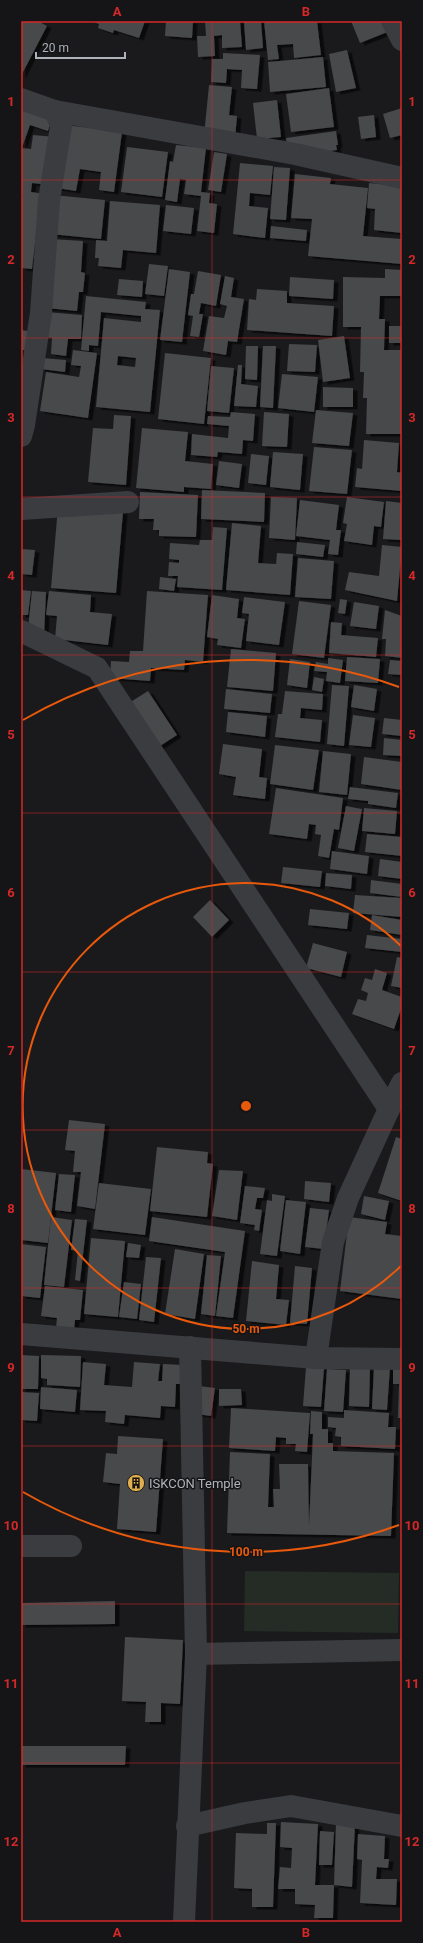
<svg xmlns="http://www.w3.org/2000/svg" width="423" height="1943" font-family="Roboto,sans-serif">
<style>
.green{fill:#242c25}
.building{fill:#47484c;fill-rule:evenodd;filter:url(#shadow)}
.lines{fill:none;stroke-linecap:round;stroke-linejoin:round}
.minor{stroke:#3b3c40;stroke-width:22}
.grid{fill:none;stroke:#d62828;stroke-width:1;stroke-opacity:0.55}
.ring{fill:none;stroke:#e8590c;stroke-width:2}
.labels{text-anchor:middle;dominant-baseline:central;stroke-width:3;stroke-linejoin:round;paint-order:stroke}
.poi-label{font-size:13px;fill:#aeb2ba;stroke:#151517;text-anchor:start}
.centre{fill:#e8590c;stroke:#151517;stroke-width:2}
.ring-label{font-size:12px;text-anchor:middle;font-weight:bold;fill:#e8590c;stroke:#151517;stroke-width:3;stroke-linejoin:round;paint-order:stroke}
.neatline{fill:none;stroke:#d62828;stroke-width:1.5}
.grid-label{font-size:13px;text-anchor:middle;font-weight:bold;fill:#d62828}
</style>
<defs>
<filter id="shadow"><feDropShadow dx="4.5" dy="2.5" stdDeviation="0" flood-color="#0009"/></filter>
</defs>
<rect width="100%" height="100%" fill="#1a1a1c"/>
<polygon class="green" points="245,1571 399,1573 398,1633 244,1631"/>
<g class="building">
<polygon points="21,21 38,21 47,26 21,76"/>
<polygon points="91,21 145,21 139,38 114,30 113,33 98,28 99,24"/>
<polygon points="166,21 193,21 192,38 165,36"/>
<polygon points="205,21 240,21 242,47 222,48 222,35 214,36 215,56 198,57 197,36 210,36 206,36"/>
<polygon points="246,21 261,21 263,48 246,50 244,22"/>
<polygon points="264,21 317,21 321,55 294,58 293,44 277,45 279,59 268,60"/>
<polygon points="351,21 386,21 390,31 360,43"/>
<polygon points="347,50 356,88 336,92 329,54"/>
<polygon points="223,53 260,55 257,89 241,88 242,70 227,69 226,83 211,82 212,59 223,59"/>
<polygon points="323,57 326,87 270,92 268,62"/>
<polygon points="209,85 232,87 229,115 237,116 235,139 204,136"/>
<polygon points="329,88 334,127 291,132 286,94"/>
<polygon points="277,100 281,137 257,139 253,103"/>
<polygon points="21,107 52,117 48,131 30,125 23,145 21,145"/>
<polygon points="402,108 402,135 390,138 383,114"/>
<polygon points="374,115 376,137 361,139 358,117"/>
<polygon points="66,125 122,132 114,192 99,190 101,172 80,169 76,191 57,188"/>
<polygon points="336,131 338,145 336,145 337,150 315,153 288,152 286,138"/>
<polygon points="33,135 56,137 50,185 32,183 31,192 46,194 39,209 32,269 21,268 21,198 23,195 21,194 21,148 31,149"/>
<polygon points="176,145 206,148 201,192 210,193 209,203 217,204 214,233 197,231 201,196 184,194 186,180 180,179 177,202 165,200 170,161 173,162"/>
<polygon points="127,147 168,152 162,197 121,192"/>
<polygon points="214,152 227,154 221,192 208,190"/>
<polygon points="240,163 273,166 270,195 250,193 249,206 268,208 265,238 233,234"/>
<polygon points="274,167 290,168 286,220 270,219"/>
<polygon points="295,174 331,178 330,184 368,188 363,236 402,239 402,264 308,256 312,219 291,218"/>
<polygon points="369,183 402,186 402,233 374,230 375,209 367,208"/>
<polygon points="53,195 105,200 101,239 50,234"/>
<polygon points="110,201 160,205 156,253 123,250 121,268 98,266 99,258 95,258 96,240 107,241"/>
<polygon points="166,205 194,208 191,234 163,231"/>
<polygon points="271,226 307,230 306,241 270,238"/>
<polygon points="52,239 83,241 81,272 85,273 83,292 79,292 77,311 46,308"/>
<polygon points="149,264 168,266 164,296 145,294"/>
<polygon points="169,269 190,272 182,342 160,340"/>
<polygon points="385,269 402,270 402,296 380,296 379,319 385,319 384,350 402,350 401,434 366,434 367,398 363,398 364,372 360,372 361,327 343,327 343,277 385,278"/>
<polygon points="198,271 221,275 216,306 201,303 199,314 203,314 199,337 190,336 193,316 188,315 191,294 194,294"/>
<polygon points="225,276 234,278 231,297 244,299 237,342 228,341 226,355 203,351 209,316 224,318 227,306 220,304"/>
<polygon points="290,277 334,280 333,299 289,296"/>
<polygon points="119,279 143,281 142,297 117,295"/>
<polygon points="257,289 287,291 287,303 334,306 332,336 247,330 249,299 256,300"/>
<path d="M86 296 146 302 145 309 160 310 150 412 96 407 104 318 141 322V316L101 312 98 346 89 345V351L81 350ZM118 356 136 358 135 367 117 365Z"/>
<polygon points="47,312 82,315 81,339 68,339 66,356 51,354 52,338 46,337"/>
<rect x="389" y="326" width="13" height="17"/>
<polygon points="21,330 28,331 25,350 21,350"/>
<polygon points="344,336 350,378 323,382 318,340"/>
<polygon points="289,344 317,345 315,372 287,371"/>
<polygon points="246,346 258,346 257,380 245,379"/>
<polygon points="263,346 276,346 273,408 260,407"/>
<polygon points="73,350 97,353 88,418 40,411 46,372 79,377 81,366 71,365"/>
<polygon points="165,353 211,358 204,424 158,419"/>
<polygon points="42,358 66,360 65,372 41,369"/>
<polygon points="238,365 242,365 241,384 258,386 256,407 234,406"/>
<polygon points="211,366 234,368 229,413 207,411"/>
<polygon points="282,374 318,377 314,412 278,408"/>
<polygon points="323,387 353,388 353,407 323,407"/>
<polygon points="316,410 353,413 349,446 312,443"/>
<polygon points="231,412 255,414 253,441 243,440 242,454 218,452 217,457 191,455 192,434 228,438 229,426 207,424 208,416 230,417"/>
<polygon points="264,412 289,414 287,447 262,446"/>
<polygon points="114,415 131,416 126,485 88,482 93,428 113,429"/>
<polygon points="142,428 188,432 185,461 213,464 211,489 184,487 184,492 136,488"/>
<polygon points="364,440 399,443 397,472 402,473 402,491 355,487 357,468 362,469"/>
<polygon points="314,447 352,450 347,494 309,491"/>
<polygon points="273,452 303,454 300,490 270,487"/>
<polygon points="251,454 269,456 266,485 248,483"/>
<polygon points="219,461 242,464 239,488 216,485"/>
<polygon points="202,490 265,493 264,522 201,519"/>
<polygon points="140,492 198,495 196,537 159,536 159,530 153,530 154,519 139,519"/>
<polygon points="271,497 297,498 295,540 269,538"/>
<polygon points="347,497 384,502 381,527 374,526 372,545 344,541 347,524 343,523"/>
<polygon points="300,500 339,505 336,530 341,530 338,555 328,554 330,540 296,536"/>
<polygon points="386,501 402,503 401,540 383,539"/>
<polygon points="58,507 123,512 116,593 51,588"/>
<polygon points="232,523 261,526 258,563 276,564 277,553 293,554 290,595 226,590"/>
<polygon points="213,527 227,528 222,590 177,587 178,576 168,576 169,562 179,563 179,560 169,559 170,543 199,545 200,540 212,540"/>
<polygon points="297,542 325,545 323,557 296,554"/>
<polygon points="382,545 402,547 397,601 345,590 349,572 379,576"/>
<polygon points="21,549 35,550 32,575 21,574"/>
<polygon points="298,558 334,561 331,599 295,597"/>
<polygon points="160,577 176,579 174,591 159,589"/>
<polygon points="21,590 31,591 28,615 21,615"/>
<polygon points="32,591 46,592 44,636 28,628"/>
<polygon points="49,591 91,595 90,612 112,614 108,645 55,639 57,616 46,615"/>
<polygon points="147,591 208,595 203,662 185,660 184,670 151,668 150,681 110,678 111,661 129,662 130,651 143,651"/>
<polygon points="212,595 239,599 237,618 245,619 241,648 217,645 218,639 207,637"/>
<polygon points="244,597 285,602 279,645 246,641 249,614 242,613"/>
<polygon points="340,599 347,600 345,614 338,613"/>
<polygon points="299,601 331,605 324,658 292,654"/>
<polygon points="354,602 379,606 376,629 350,626"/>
<polygon points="385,610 402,616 402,658 385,656 386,639 382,639"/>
<polygon points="331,622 342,623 341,635 378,638 376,657 329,653"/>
<polygon points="231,649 276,653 273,691 227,687"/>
<polygon points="347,657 380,659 378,683 345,681"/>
<polygon points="328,658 343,660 340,683 326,681 327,672 314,671 316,662 328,664"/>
<polygon points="290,659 310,662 307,688 287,685"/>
<polygon points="390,660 402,661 402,675 388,674"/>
<polygon points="314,677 324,679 322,692 312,690"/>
<polygon points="332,685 349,686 344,746 327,744"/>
<polygon points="354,685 377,689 374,711 351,707"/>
<polygon points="226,689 272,694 270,713 224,709"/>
<polygon points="148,691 177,735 157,748 129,703"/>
<polygon points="285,691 323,694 322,710 301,708 300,718 322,720 320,742 275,737 278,714 282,714"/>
<polygon points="228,712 267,716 265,737 226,732"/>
<polygon points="353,715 375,718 371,747 349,745"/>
<polygon points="384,718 402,720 402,736 382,734"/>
<polygon points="384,738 402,740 402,756 383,755"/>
<polygon points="223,744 262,749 259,777 267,778 265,799 233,795 236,777 219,774"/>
<polygon points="275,745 319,750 313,790 270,784"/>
<polygon points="323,751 351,754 347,795 319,792"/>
<polygon points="364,757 402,762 402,790 361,784"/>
<polygon points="350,787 398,793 396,808 368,804 368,801 348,799"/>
<polygon points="276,788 343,798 339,830 334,829 329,858 318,856 321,835 315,834 316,825 309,824 307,839 269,834"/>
<polygon points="346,806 362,809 354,851 338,848"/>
<polygon points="364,808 397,811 395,834 362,831"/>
<polygon points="367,834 402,837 402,856 365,852"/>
<polygon points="332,851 369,856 367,874 330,869"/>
<polygon points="380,859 402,862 402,879 378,876"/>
<polygon points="283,867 322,871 320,887 281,883"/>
<polygon points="326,873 352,875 351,889 325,886"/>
<polygon points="371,880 402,884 402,897 370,893"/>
<polygon points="355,895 402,898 402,917 353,913"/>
<polygon points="210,900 229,920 212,937 193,917"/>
<polygon points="310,909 349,913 347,929 308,925"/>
<polygon points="372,915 402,920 402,935 370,930"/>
<polygon points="367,935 402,939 402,952 365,948"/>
<polygon points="313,943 347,952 341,977 306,968"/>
<polygon points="397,957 402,958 402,988 391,986"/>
<polygon points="375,969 387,973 382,990 402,997 402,1006 394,1029 352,1014 358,999 366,1001 368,993 361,990 365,978 372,980"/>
<polygon points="69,1120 105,1124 95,1209 77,1206 81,1172 73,1172 75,1151 65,1150"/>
<polygon points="396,1137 402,1139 402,1201 378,1193"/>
<polygon points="157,1147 208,1152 207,1163 213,1164 207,1217 150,1211"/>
<polygon points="21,1169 56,1173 48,1243 21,1240"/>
<polygon points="219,1170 243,1171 237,1220 212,1216"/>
<polygon points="59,1174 75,1175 71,1212 55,1210"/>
<polygon points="305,1181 331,1183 329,1202 304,1199"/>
<polygon points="99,1183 151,1189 145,1235 93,1229"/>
<polygon points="245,1186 265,1188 263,1198 257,1198 255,1209 262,1210 259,1231 254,1230 255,1225 240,1223"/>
<polygon points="272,1194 285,1196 277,1256 260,1254 267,1200 272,1201"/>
<polygon points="364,1196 389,1201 385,1220 361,1214"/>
<polygon points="286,1200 306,1202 300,1254 280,1251"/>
<polygon points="310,1208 329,1210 324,1249 305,1247"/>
<polygon points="51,1217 72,1220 64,1287 44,1285"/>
<polygon points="152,1217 245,1231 233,1318 216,1316 225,1252 149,1241"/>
<polygon points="349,1217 387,1222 385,1234 402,1236 402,1299 340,1291"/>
<polygon points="75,1219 87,1220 80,1281 75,1280 78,1251 71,1250"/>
<polygon points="91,1238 125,1241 118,1317 84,1314"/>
<polygon points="128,1243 141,1245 139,1258 126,1257"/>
<polygon points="21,1244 46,1247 40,1298 21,1296"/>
<polygon points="175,1249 204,1254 195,1319 165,1314"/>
<polygon points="207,1255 221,1256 215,1316 201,1314"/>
<polygon points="146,1257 161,1258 154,1322 139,1320"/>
<polygon points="252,1261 279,1265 276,1299 289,1300 286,1325 246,1321"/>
<polygon points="295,1266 312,1268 307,1324 290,1323"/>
<polygon points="124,1282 141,1284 137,1319 119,1317"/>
<polygon points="45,1286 83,1290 80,1320 75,1320 74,1330 56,1328 57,1318 41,1316"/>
<polygon points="21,1355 39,1356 38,1389 21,1389"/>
<polygon points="41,1355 81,1356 80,1387 47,1385 47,1379 41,1378"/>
<polygon points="83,1362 106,1364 104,1385 132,1387 134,1362 160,1364 158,1381 162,1381 163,1364 184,1365 183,1384 176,1384 175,1407 161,1406 160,1418 125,1415 124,1424 105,1422 106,1411 80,1410"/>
<polygon points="393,1364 402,1364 402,1418 398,1418 399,1384 393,1384"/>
<polygon points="374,1366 390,1367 387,1410 372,1409"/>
<polygon points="306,1367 324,1368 321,1407 303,1406"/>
<polygon points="350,1367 370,1368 369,1407 349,1406"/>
<polygon points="327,1369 346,1370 343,1412 324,1411"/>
<polygon points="199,1386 215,1388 211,1416 196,1414"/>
<polygon points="41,1387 77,1390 75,1412 40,1409"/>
<polygon points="219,1389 241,1389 242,1405 219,1406"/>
<polygon points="21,1392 39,1393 37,1421 21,1420"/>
<polygon points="231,1408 310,1413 307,1452 295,1451 296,1444 286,1444 286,1438 276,1437 275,1451 229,1448"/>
<polygon points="344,1410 389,1413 388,1427 396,1427 395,1449 341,1446 341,1437 335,1436 336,1428 328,1427 328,1417 344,1418"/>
<polygon points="311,1411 322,1412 322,1429 328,1429 328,1443 333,1443 333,1451 394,1453 391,1536 227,1533 230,1452 270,1454 268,1507 274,1507 273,1489 280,1489 279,1464 308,1464 309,1526 313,1434 310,1434"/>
<polygon points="118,1436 163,1439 156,1532 117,1529 120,1484 103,1482 106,1453 117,1454"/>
<polygon points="115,1601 115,1624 21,1625 21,1603"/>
<polygon points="125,1637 183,1640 180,1704 161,1703 161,1722 145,1722 146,1702 122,1701"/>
<polygon points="21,1746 126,1746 125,1765 21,1765"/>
<polygon points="281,1822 318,1824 315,1885 334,1885 333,1918 314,1918 315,1905 295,1904 295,1889 278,1889 280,1867 291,1868 292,1848 280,1847"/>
<polygon points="267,1823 276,1823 273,1907 252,1907 252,1889 234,1888 236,1833 267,1834"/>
<polygon points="336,1823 355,1824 352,1887 334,1885"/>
<polygon points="320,1831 334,1832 332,1865 319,1865"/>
<polygon points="358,1834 385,1836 384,1859 389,1859 388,1868 377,1867 376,1879 397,1879 396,1905 360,1903 362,1860 357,1859"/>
</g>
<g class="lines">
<g class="minor">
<polyline points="392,21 402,40"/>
<polyline points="21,99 55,111 295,154 402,178"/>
<polyline points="21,436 24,425 41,313 49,200 61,126 55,111"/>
<polyline points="21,509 128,502"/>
<polyline points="21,631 97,668 389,1109 402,1083"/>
<polyline points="21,1334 316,1358 402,1359"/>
<polyline points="316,1358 333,1242 348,1198 389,1109"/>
<polyline points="21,1546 71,1546"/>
<polyline points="196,1654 402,1650"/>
<polyline points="187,1826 245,1813 291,1806 402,1826"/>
<polyline points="184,1922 196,1654 190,1347"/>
</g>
</g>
<path class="grid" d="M212 21V1922M21 180H402M21 338H402M21 497H402M21 655H402M21 813H402M21 972H402M21 1130H402M21 1288H402M21 1446H402M21 1604H402M21 1763H402"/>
<g class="ring">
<path d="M401 1266A223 223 0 1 1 401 946"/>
<path d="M399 1525A446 446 0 0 1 23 1492M23 720A446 446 0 0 1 399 687"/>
</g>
<defs>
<symbol id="building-disc" viewBox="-11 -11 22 22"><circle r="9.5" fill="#e1af4d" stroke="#151517"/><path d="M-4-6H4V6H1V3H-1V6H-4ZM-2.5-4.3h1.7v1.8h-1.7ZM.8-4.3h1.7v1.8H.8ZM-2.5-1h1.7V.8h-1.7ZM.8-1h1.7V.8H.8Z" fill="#111"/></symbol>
</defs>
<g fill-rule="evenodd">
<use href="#building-disc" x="126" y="1473" width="20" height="20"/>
</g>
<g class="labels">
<g class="poi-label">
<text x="149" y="1483">ISKCON Temple</text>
</g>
</g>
<circle cx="246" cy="1106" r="6" class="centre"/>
<g class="ring-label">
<text x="246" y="1333">50 m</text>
<text x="246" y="1556">100 m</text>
</g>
<rect width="423" height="1943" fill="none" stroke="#151517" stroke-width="44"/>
<path d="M36 52v6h89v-6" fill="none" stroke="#aeb2ba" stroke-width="2"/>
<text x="42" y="52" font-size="12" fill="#aeb2ba" stroke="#151517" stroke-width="3" paint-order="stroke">20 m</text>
<rect x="22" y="22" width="379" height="1899" class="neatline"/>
<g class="grid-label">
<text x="117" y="16">A</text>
<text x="306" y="16">B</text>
<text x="11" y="106">1</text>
<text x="412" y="106">1</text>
<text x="11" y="264">2</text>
<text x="412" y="264">2</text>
<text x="11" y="422">3</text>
<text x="412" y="422">3</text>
<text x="11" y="580">4</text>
<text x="412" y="580">4</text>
<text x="11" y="739">5</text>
<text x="412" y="739">5</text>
<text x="11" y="897">6</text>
<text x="412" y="897">6</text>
<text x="11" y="1055">7</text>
<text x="412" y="1055">7</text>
<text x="11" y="1213">8</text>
<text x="412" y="1213">8</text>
<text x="11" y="1372">9</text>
<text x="412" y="1372">9</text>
<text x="11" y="1530">10</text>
<text x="412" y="1530">10</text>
<text x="11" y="1688">11</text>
<text x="412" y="1688">11</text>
<text x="11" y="1846">12</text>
<text x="412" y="1846">12</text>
<text x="117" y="1937">A</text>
<text x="306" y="1937">B</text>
</g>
</svg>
